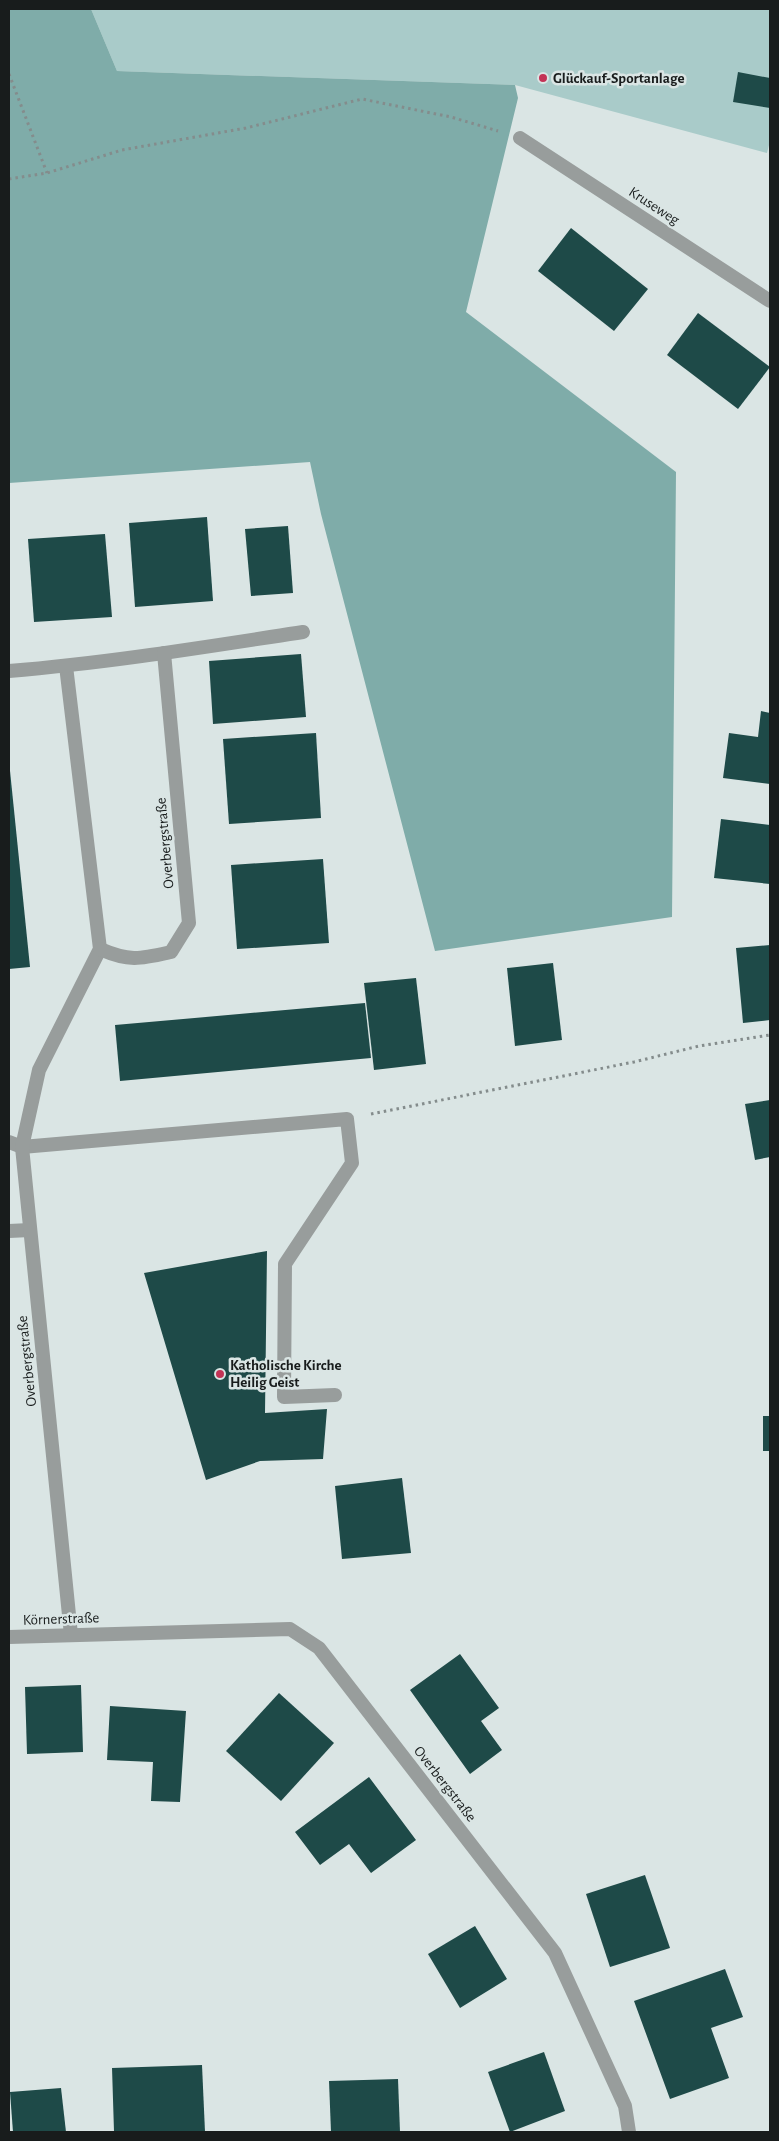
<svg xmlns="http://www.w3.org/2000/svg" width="779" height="2141" font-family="'Alegreya Sans',sans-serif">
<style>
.green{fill:#a9cbc9}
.forest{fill:#7faca9}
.building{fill:#1e4a48}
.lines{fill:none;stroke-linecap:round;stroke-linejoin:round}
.path{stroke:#848c8c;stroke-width:3;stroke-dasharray:2.5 4;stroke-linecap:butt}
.service{stroke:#989d9c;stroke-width:14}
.minor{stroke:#989d9c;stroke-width:14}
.poi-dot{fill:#c33356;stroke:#dae5e4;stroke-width:2}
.labels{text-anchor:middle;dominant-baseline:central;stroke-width:5;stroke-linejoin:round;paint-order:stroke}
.poi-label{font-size:15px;font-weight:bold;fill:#181c1c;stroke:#dae5e4;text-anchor:start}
.street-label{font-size:15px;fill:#181c1c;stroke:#dae5e4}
</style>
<rect width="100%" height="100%" fill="#dae5e4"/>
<polygon class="green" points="91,9 770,9 770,141 767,153 515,85 117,71"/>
<polygon class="forest" points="9,9 91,9 117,71 515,85 518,98 466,312 676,472 672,917 435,951 321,514 310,462 9,483"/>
<g class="building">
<polygon points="738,72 770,78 770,108 733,102"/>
<polygon points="571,228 648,289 614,331 538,271"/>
<polygon points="698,313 770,367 738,409 667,355"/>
<polygon points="207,517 213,601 135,607 129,523"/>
<polygon points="288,526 293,593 251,596 245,529"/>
<polygon points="105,534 112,617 34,622 28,539"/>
<polygon points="301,654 306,717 213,724 209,661"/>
<polygon points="761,711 770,713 770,784 723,778 729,733 758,737"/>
<polygon points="316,733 321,818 229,824 223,739"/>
<polygon points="9,761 30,967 9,969"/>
<polygon points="721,819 770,825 770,884 714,878"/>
<polygon points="323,859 329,943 237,949 231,865"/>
<polygon points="770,945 770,1020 743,1023 736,948"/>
<polygon points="553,963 562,1040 515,1046 507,968"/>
<polygon points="416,978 426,1064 374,1070 364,983"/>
<polygon points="365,1003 371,1058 120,1081 115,1025"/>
<polygon points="770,1100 770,1157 755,1160 745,1104"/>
<polygon points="267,1251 265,1413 327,1409 323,1459 260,1461 206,1480 144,1273"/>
<rect x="763" y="1416" width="7" height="35"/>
<polygon points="402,1478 411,1553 342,1559 335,1486"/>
<polygon points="460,1654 499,1708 481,1721 502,1750 470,1774 410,1690"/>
<polygon points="81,1685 83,1752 27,1754 25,1687"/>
<polygon points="279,1693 334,1743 281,1801 226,1751"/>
<polygon points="110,1706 186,1711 180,1802 151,1801 153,1762 107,1760"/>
<polygon points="369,1777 416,1840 371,1873 349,1844 320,1865 295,1832"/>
<polygon points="645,1875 670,1948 610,1967 586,1894"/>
<polygon points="475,1926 507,1979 460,2008 428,1954"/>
<polygon points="725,1969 743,2017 711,2028 729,2078 670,2099 634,2001"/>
<polygon points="544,2052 565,2111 510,2132 488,2072"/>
<polygon points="202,2065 205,2132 114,2132 112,2068"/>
<polygon points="398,2079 400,2132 331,2132 329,2081"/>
<polygon points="61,2088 66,2132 13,2132 10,2092"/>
</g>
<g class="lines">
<g class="path">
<polyline points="9,74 47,173"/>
<polyline points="9,179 47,173 122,150 246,128 362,99 451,117 498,131"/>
<polyline points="371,1114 634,1062 699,1046 770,1035"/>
</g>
<g class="service">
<polyline points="9,1142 22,1147 347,1119 352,1163 285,1264 284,1397 335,1395"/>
<polyline points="9,1231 30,1230"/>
</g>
<g class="minor">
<polyline points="520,138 770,301"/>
<polyline points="66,666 100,949 39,1070 22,1147 71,1635"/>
<path d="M9 671C107 663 205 647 303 632"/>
<path d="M100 949C130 962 140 959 171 952L189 923 164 653"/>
<polyline points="9,1637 290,1629 319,1648 555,1953 625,2106 629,2132"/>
</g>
</g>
<g class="poi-dot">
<circle cx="543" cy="78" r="5"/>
<circle cx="220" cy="1374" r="5"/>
</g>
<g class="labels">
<g class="poi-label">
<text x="553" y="78">Glückauf-Sportanlage</text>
<text x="230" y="1365">Katholische Kirche<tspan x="230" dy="17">Heilig Geist</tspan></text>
</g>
<g class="street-label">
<text transform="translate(654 206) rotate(33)">Kruseweg</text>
<text transform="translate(165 843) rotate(-95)">Overbergstraße</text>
<text transform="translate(27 1361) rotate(-96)">Overbergstraße</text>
<text transform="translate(61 1619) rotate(-2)">Körnerstraße</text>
<text transform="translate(445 1784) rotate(52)">Overbergstraße</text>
</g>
</g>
<rect width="779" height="2141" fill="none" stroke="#181c1c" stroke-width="20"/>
</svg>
